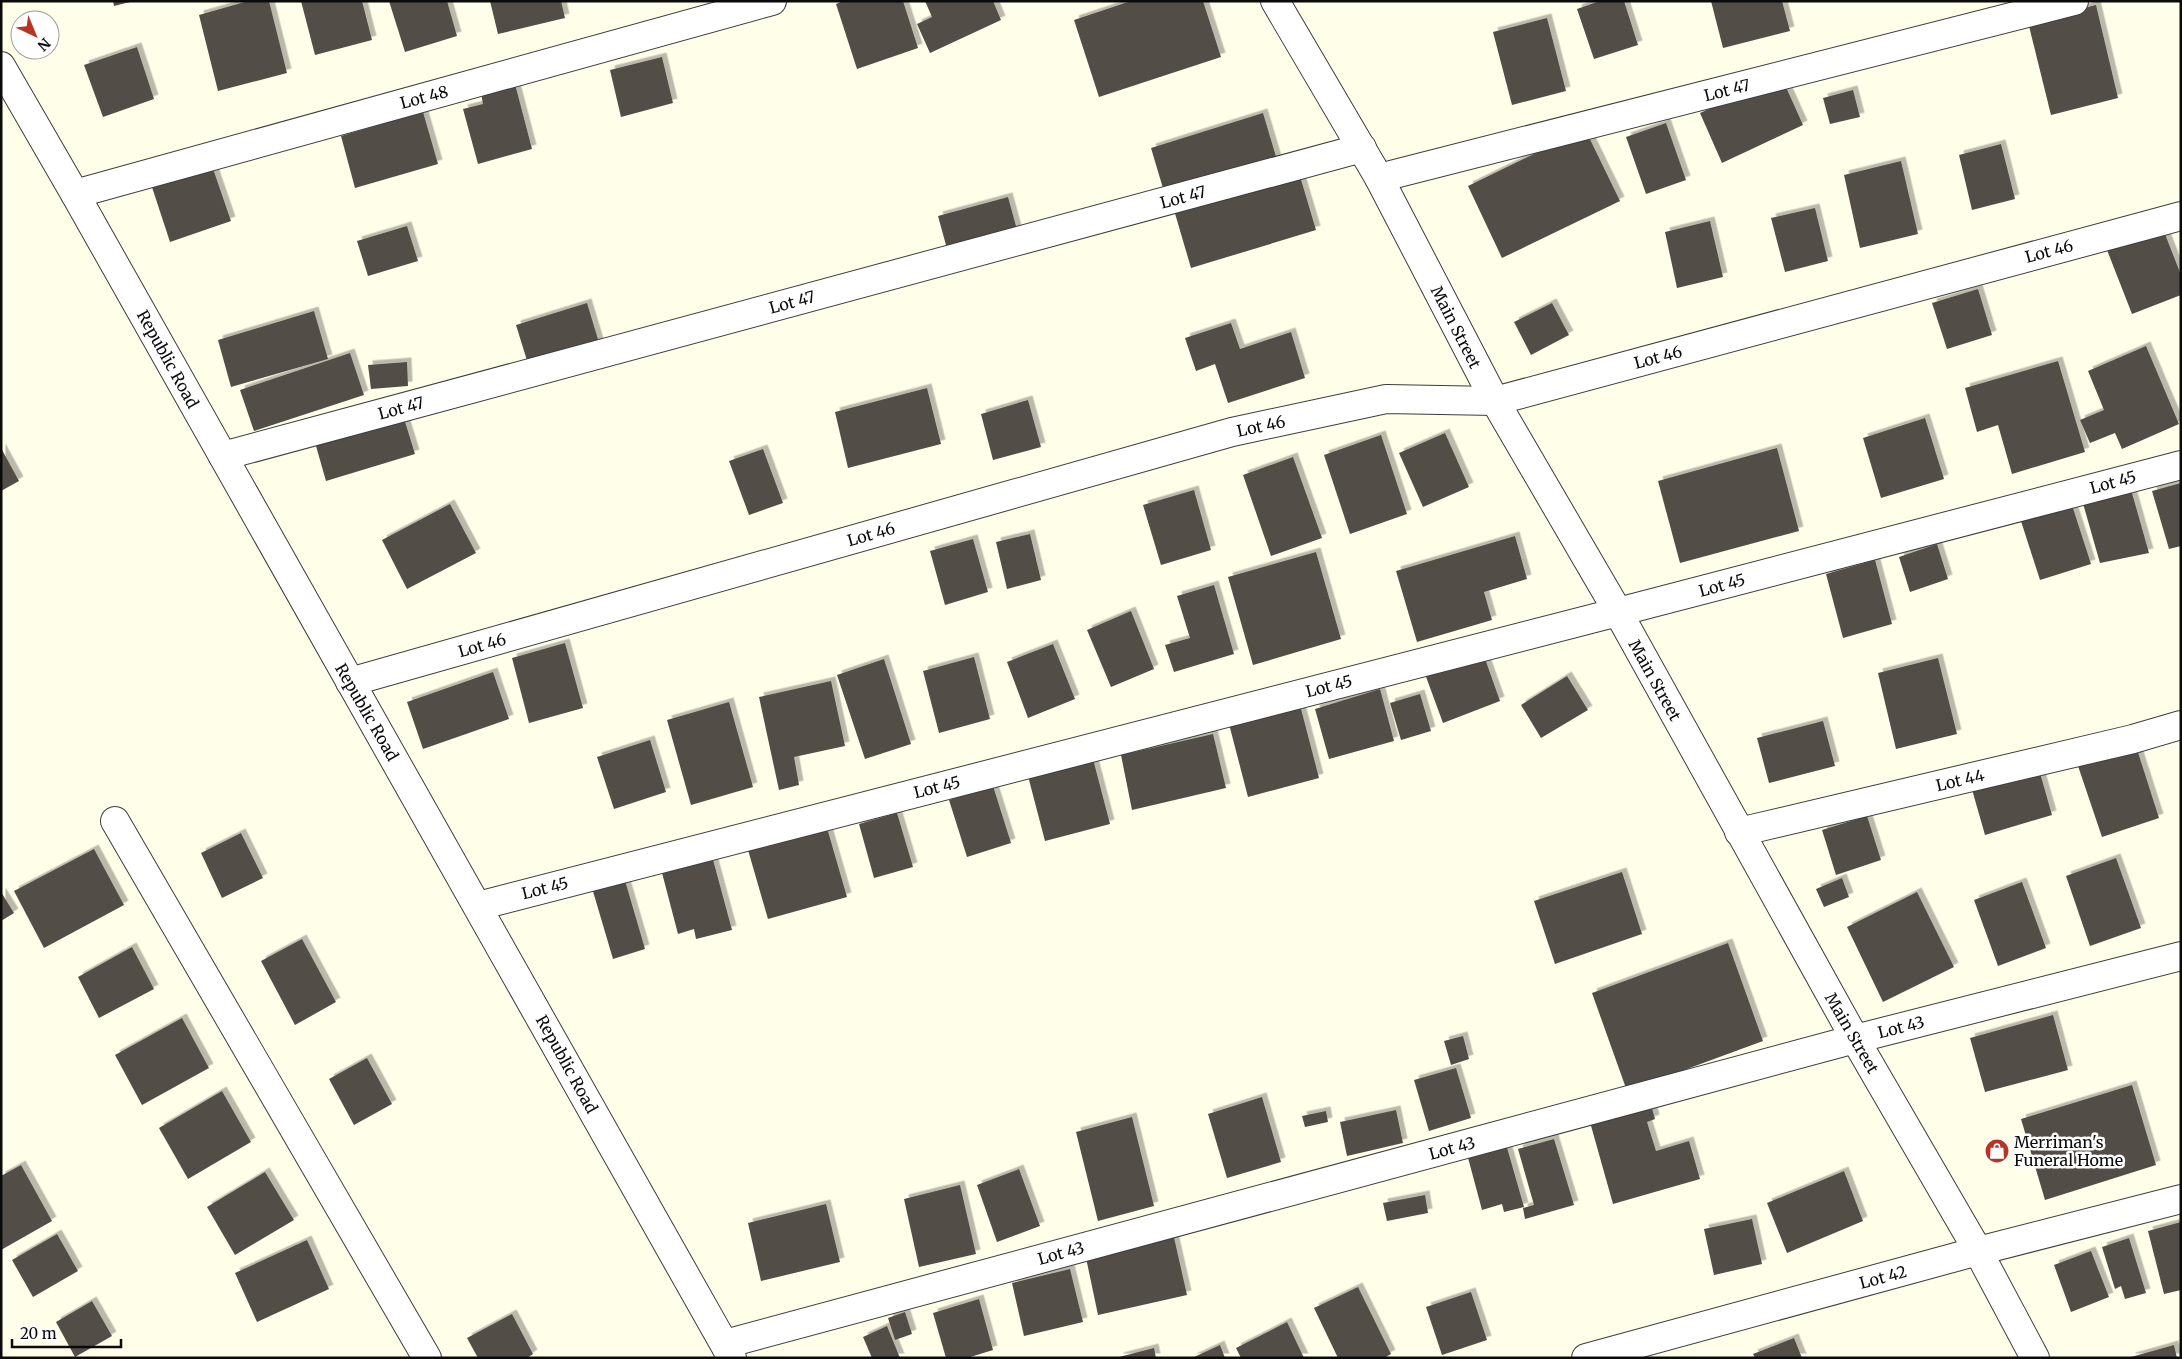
<svg xmlns="http://www.w3.org/2000/svg" width="2182" height="1359" font-family="Merriweather,serif">
<style>
.building{fill:#534d47;filter:url(#shadow)}
.lines{fill:none;stroke-linecap:round;stroke-linejoin:round}
.minor-casing{stroke:#3d3d3d;stroke-width:30}
.tertiary-casing{stroke:#3d3d3d;stroke-width:30}
.minor{stroke:#fff;stroke-width:28}
.tertiary{stroke:#fff;stroke-width:28}
.labels{text-anchor:middle;dominant-baseline:central;stroke-width:5;stroke-linejoin:round;paint-order:stroke}
.street-label{font-size:16px;fill:#0a0a0a;stroke:#fff}
.poi-label{font-size:16px;fill:#0a0a0a;stroke:#fff;text-anchor:start}
</style>
<defs>
<filter id="shadow"><feDropShadow dx="4.5" dy="-4.5" stdDeviation="0" flood-color="#0004"/></filter>
</defs>
<rect width="100%" height="100%" fill="#fffee8"/>
<g class="building">
<polygon points="113,1 130,1 130,2 114,6"/>
<polygon points="248,1 269,1 287,73 218,91 199,15"/>
<polygon points="301,1 362,1 372,40 315,55"/>
<polygon points="389,1 447,1 457,36 405,52"/>
<polygon points="490,1 561,1 565,18 498,34"/>
<polygon points="843,1 903,1 918,48 857,69 836,4"/>
<polygon points="925,1 993,1 1001,20 930,53 917,24 932,17"/>
<polygon points="1131,1 1203,1 1221,57 1099,97 1074,20"/>
<polygon points="1600,1 1624,1 1638,45 1594,59 1577,9"/>
<polygon points="1711,1 1782,1 1790,31 1723,48"/>
<polygon points="2096,5 2118,98 2051,115 2028,22"/>
<polygon points="1547,18 1566,91 1512,105 1493,32"/>
<polygon points="137,47 154,99 103,117 84,65"/>
<polygon points="662,57 673,103 621,117 610,70"/>
<polygon points="1781,76 1803,125 1722,163 1700,113"/>
<polygon points="515,84 532,149 478,164 463,109 483,104 481,93"/>
<polygon points="1853,90 1860,117 1830,124 1823,98"/>
<polygon points="423,112 438,164 355,188 341,136"/>
<polygon points="1263,113 1277,160 1165,195 1151,148"/>
<polygon points="1666,123 1686,180 1646,194 1626,137"/>
<polygon points="1585,129 1620,201 1502,258 1468,186"/>
<polygon points="2001,144 2015,199 1972,210 1959,155"/>
<polygon points="210,160 231,221 170,242 150,181"/>
<polygon points="1901,161 1918,234 1860,248 1844,175"/>
<polygon points="1299,173 1316,230 1191,268 1174,210"/>
<polygon points="1008,197 1019,237 949,256 938,216"/>
<polygon points="1815,208 1828,261 1785,272 1771,218"/>
<polygon points="1710,221 1723,277 1677,288 1665,232"/>
<polygon points="407,226 418,261 368,276 357,241"/>
<polygon points="2163,229 2181,275 2181,295 2132,314 2107,250"/>
<polygon points="1978,289 1992,335 1947,349 1932,303"/>
<polygon points="587,303 600,346 529,367 516,325"/>
<polygon points="1552,303 1569,335 1531,355 1514,322"/>
<polygon points="314,311 328,359 231,387 218,340"/>
<polygon points="1231,323 1240,349 1291,332 1305,378 1228,403 1215,364 1196,371 1185,338"/>
<polygon points="2146,346 2179,424 2122,449 2115,433 2090,443 2080,420 2104,410 2088,371"/>
<polygon points="350,353 364,395 254,431 240,390"/>
<polygon points="2058,361 2085,452 2012,474 1998,425 1977,432 1965,388"/>
<polygon points="407,362 408,386 371,389 368,365"/>
<polygon points="927,388 941,444 848,468 835,412"/>
<polygon points="1028,400 1041,447 993,460 981,414"/>
<polygon points="402,412 415,454 326,481 314,439"/>
<polygon points="1925,418 1944,479 1881,498 1863,438"/>
<polygon points="1445,433 1469,487 1423,507 1399,453"/>
<polygon points="1381,435 1407,514 1350,534 1324,455"/>
<polygon points="1,448 19,481 1,491"/>
<polygon points="1777,448 1799,531 1680,563 1658,481"/>
<polygon points="763,449 783,503 749,515 729,461"/>
<polygon points="1293,457 1322,538 1271,556 1243,475"/>
<polygon points="2181,483 2181,546 2169,549 2152,491"/>
<polygon points="2130,486 2149,553 2100,563 2082,500"/>
<polygon points="1194,490 1211,550 1161,565 1143,505"/>
<polygon points="2071,502 2091,564 2040,580 2020,518"/>
<polygon points="450,504 476,553 407,589 382,540"/>
<polygon points="1030,534 1041,580 1007,589 996,542"/>
<polygon points="1515,536 1527,579 1484,592 1492,620 1417,642 1396,571"/>
<polygon points="973,539 988,592 945,605 930,551"/>
<polygon points="1937,544 1948,579 1910,592 1899,557"/>
<polygon points="1316,552 1341,639 1253,665 1228,577"/>
<polygon points="1875,560 1892,624 1843,638 1826,574"/>
<polygon points="1214,585 1234,654 1174,672 1165,645 1190,638 1177,596"/>
<polygon points="1131,611 1154,669 1111,687 1087,630"/>
<polygon points="565,643 583,708 529,723 512,658"/>
<polygon points="1053,644 1075,699 1028,718 1007,662"/>
<polygon points="1483,653 1500,701 1443,723 1425,674"/>
<polygon points="974,657 990,719 939,733 923,671"/>
<polygon points="1938,658 1957,734 1896,749 1878,673"/>
<polygon points="884,659 911,744 865,759 837,675"/>
<polygon points="493,672 509,719 423,749 407,702"/>
<polygon points="1567,676 1588,710 1541,738 1521,705"/>
<polygon points="831,681 845,746 794,757 799,785 779,790 759,697"/>
<polygon points="1380,689 1394,741 1329,759 1315,709"/>
<polygon points="1420,694 1431,731 1401,740 1390,703"/>
<polygon points="729,702 753,787 691,805 667,720"/>
<polygon points="1300,705 1319,778 1248,797 1229,724"/>
<polygon points="1823,721 1835,766 1769,783 1757,738"/>
<polygon points="1213,734 1226,788 1132,810 1121,755"/>
<polygon points="650,740 666,792 614,809 597,757"/>
<polygon points="2135,743 2159,818 2102,837 2077,763"/>
<polygon points="1093,759 1110,824 1045,841 1028,776"/>
<polygon points="2038,766 2052,815 1985,835 1971,786"/>
<polygon points="993,786 1011,843 967,857 949,800"/>
<polygon points="897,813 913,867 874,878 859,824"/>
<polygon points="1867,816 1881,860 1836,875 1822,830"/>
<polygon points="825,821 847,897 768,919 746,843"/>
<polygon points="241,833 263,878 222,898 201,853"/>
<polygon points="94,849 124,905 44,948 14,891"/>
<polygon points="712,856 732,930 696,939 694,929 678,934 661,869"/>
<polygon points="2116,858 2141,928 2090,946 2066,876"/>
<polygon points="1622,872 1642,934 1555,964 1534,901"/>
<polygon points="624,877 645,949 613,959 592,888"/>
<polygon points="1842,878 1849,897 1824,907 1816,889"/>
<polygon points="2022,882 2046,948 1998,966 1974,900"/>
<polygon points="1,892 14,913 1,921"/>
<polygon points="1917,892 1954,967 1883,1002 1847,927"/>
<polygon points="302,939 336,1002 295,1025 261,961"/>
<polygon points="1728,943 1763,1041 1627,1091 1592,993"/>
<polygon points="132,947 154,989 99,1018 78,977"/>
<polygon points="2053,1015 2068,1070 1985,1092 1970,1038"/>
<polygon points="182,1018 209,1068 142,1105 115,1055"/>
<polygon points="1463,1036 1469,1059 1451,1065 1444,1041"/>
<polygon points="367,1058 392,1104 354,1125 329,1079"/>
<polygon points="1456,1068 1471,1118 1429,1131 1414,1080"/>
<polygon points="2132,1085 2156,1165 2045,1200 2021,1119"/>
<polygon points="222,1091 251,1142 188,1179 159,1128"/>
<polygon points="1262,1097 1281,1162 1227,1178 1208,1114"/>
<polygon points="1649,1098 1655,1119 1647,1122 1656,1151 1689,1141 1700,1179 1613,1204 1588,1115"/>
<polygon points="1396,1110 1403,1143 1347,1156 1340,1122"/>
<polygon points="1326,1111 1328,1122 1305,1127 1302,1116"/>
<polygon points="1132,1117 1154,1206 1098,1221 1076,1132"/>
<polygon points="1554,1139 1574,1205 1525,1219 1523,1208 1534,1205 1518,1149"/>
<polygon points="1506,1144 1524,1207 1504,1212 1502,1204 1482,1210 1467,1154"/>
<polygon points="21,1165 52,1221 1,1250 1,1176"/>
<polygon points="1019,1169 1040,1226 997,1242 977,1185"/>
<polygon points="1844,1171 1863,1221 1787,1253 1767,1203"/>
<polygon points="265,1172 294,1220 235,1255 207,1207"/>
<polygon points="960,1185 976,1254 919,1267 904,1199"/>
<polygon points="1425,1195 1428,1213 1387,1221 1383,1203"/>
<polygon points="826,1204 840,1262 761,1281 748,1223"/>
<polygon points="1752,1219 1762,1264 1714,1275 1704,1229"/>
<polygon points="2181,1222 2181,1290 2164,1294 2148,1231"/>
<polygon points="1173,1233 1187,1295 1098,1315 1085,1253"/>
<polygon points="57,1234 78,1271 33,1297 12,1260"/>
<polygon points="2129,1238 2146,1293 2125,1299 2121,1286 2115,1289 2102,1247"/>
<polygon points="307,1240 329,1289 257,1322 235,1273"/>
<polygon points="2091,1251 2109,1297 2071,1312 2054,1265"/>
<polygon points="1070,1269 1083,1322 1024,1336 1012,1283"/>
<polygon points="1358,1287 1391,1354 1384,1358 1338,1358 1314,1308"/>
<polygon points="1471,1292 1487,1340 1442,1355 1426,1307"/>
<polygon points="979,1299 993,1350 967,1358 946,1358 933,1313"/>
<polygon points="92,1301 112,1336 75,1357 56,1322"/>
<polygon points="905,1312 912,1334 895,1340 888,1318"/>
<polygon points="512,1314 533,1354 527,1358 478,1358 467,1338"/>
<polygon points="1287,1322 1304,1358 1241,1358 1236,1348"/>
<polygon points="887,1326 900,1358 872,1358 863,1337"/>
<polygon points="1794,1338 1802,1358 1755,1358 1753,1354"/>
<polygon points="1220,1345 1225,1358 1192,1358"/>
<polygon points="2174,1345 2177,1358 2131,1358 2131,1357"/>
<polygon points="1154,1348 1156,1358 1119,1358 1119,1357"/>
</g>
<g class="lines">
<defs>
<g id="minor">
<polyline points="1,66 75,194 732,1358"/>
<polyline points="1379,178 2074,1"/>
<polyline points="75,194 772,1"/>
<polyline points="223,456 1362,148"/>
<polyline points="350,682 1232,432 1386,399 1495,401 2181,216"/>
<polyline points="115,821 427,1358"/>
<polyline points="1739,832 2133,739 2181,725"/>
<polyline points="478,906 1618,612 2181,465"/>
<polyline points="725,1344 1855,1039 2181,956"/>
<polyline points="1586,1358 1978,1251 2181,1199"/>
</g>
<polyline id="tertiary" points="1275,1 1379,178 1495,401 1618,612 1855,1039 1978,1251 2035,1358"/>
</defs>
<use href="#minor" class="minor-casing"/>
<use href="#tertiary" class="tertiary-casing"/>
<use href="#minor" class="minor"/>
<use href="#tertiary" class="tertiary"/>
</g>
<defs>
<symbol id="shop-disc" viewBox="-11 -11 22 22"><circle r="9.5" fill="#b83425" stroke="#fff"/><path d="M-5-2.5h2.3a2.7 3.5 0 0 1 5.4 0H5L5.5 6h-11ZM-1.5-2.5h3a1.5 2.3 0 0 0-3 0Z" fill="#fff"/></symbol>
</defs>
<g fill-rule="evenodd">
<use href="#shop-disc" x="1983" y="1137" width="28" height="28"/>
</g>
<g class="labels">
<g class="street-label">
<text transform="translate(1727 90) rotate(-14)">Lot 47</text>
<text transform="translate(424 97) rotate(-15)">Lot 48</text>
<text transform="translate(1183 197) rotate(-15)">Lot 47</text>
<text transform="translate(2049 251) rotate(-15)">Lot 46</text>
<text transform="translate(792 302) rotate(-15)">Lot 47</text>
<text transform="translate(1456 327) rotate(63)">Main Street</text>
<text transform="translate(1658 357) rotate(-15)">Lot 46</text>
<text transform="translate(168 359) rotate(61)">Republic Road</text>
<text transform="translate(401 408) rotate(-15)">Lot 47</text>
<text transform="translate(1261 426) rotate(-12)">Lot 46</text>
<text transform="translate(2113 482) rotate(-15)">Lot 45</text>
<text transform="translate(871 534) rotate(-16)">Lot 46</text>
<text transform="translate(1722 585) rotate(-15)">Lot 45</text>
<text transform="translate(482 645) rotate(-16)">Lot 46</text>
<text transform="translate(1655 680) rotate(61)">Main Street</text>
<text transform="translate(1329 686) rotate(-14)">Lot 45</text>
<text transform="translate(367 712) rotate(60)">Republic Road</text>
<text transform="translate(1960 780) rotate(-13)">Lot 44</text>
<text transform="translate(937 787) rotate(-14)">Lot 45</text>
<text transform="translate(545 888) rotate(-14)">Lot 45</text>
<text transform="translate(1901 1027) rotate(-14)">Lot 43</text>
<text transform="translate(1852 1033) rotate(60)">Main Street</text>
<text transform="translate(567 1064) rotate(61)">Republic Road</text>
<text transform="translate(1452 1148) rotate(-15)">Lot 43</text>
<text transform="translate(1061 1253) rotate(-15)">Lot 43</text>
<text transform="translate(1883 1277) rotate(-15)">Lot 42</text>
</g>
<g class="poi-label">
<text x="2014" y="1142">Merriman's<tspan x="2014" dy="18">Funeral Home</tspan></text>
</g>
</g>
<rect width="2182" height="1359" fill="none" stroke="#0a0a0a" stroke-width="5"/>
<g transform="translate(35 35) rotate(136)"><circle r="24" fill="#ffffff" stroke="#9d9d9d"/>
<path d="M0-4L9 19L0 12L-9 19Z" fill="#b83425"/>
<text y="-8" font-size="14" font-weight="bold" text-anchor="middle" fill="#0a0a0a">N</text>
</g>
<path d="M12 1339v8h109v-8" fill="none" stroke="#0a0a0a" stroke-width="2.5"/>
<text x="20" y="1339" font-size="15" fill="#0a0a0a" stroke="#ffffff" stroke-width="4" paint-order="stroke">20 m</text>
</svg>
